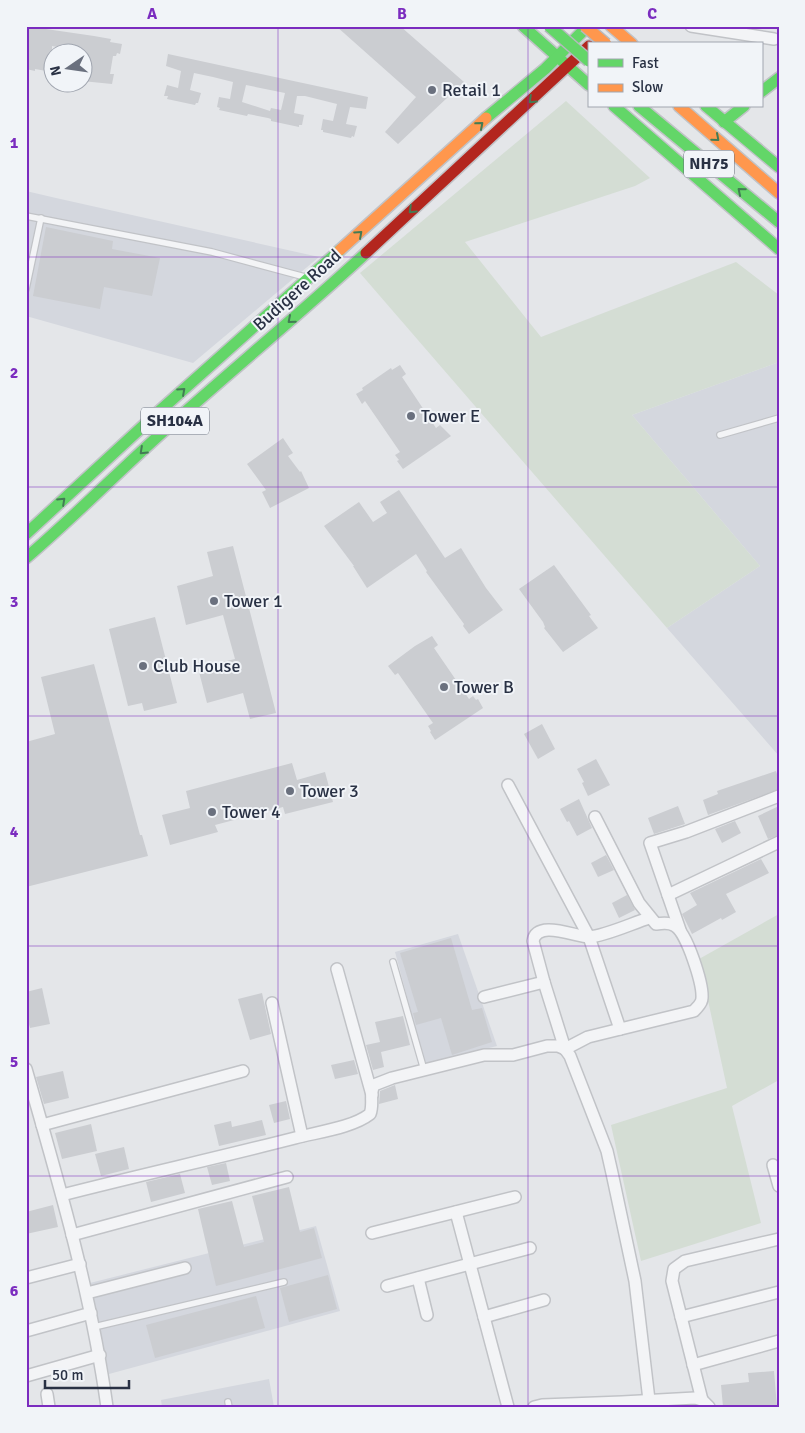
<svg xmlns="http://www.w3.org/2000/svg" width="805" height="1433" font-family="Signika,sans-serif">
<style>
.built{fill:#d4d7de}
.green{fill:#d4ddd4}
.building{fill:#cbcdd1;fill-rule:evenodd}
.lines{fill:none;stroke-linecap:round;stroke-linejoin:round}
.lane-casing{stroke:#c1c3c7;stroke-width:8}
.street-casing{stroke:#c1c3c7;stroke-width:14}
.fast-casing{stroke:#c1c3c7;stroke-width:14}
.slow-casing{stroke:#c1c3c7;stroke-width:14}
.jam-casing{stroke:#c1c3c7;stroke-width:14}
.lane{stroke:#f3f4f6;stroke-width:5.5}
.street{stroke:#f3f4f6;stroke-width:11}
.fast{stroke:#63d668;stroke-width:11}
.slow{stroke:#ff974d;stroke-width:11}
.jam{stroke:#b3261e;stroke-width:11}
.fast-bridge-casing{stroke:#b6b9be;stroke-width:14;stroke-linecap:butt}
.slow-bridge-casing{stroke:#b6b9be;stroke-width:14;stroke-linecap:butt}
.fast-bridge{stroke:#63d668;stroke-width:11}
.slow-bridge{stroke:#ff974d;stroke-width:11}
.oneway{stroke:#437b54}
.grid{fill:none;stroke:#7b2cbf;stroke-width:1;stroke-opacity:0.55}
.poi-dot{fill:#6a707e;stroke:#f1f4f8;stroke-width:2}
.labels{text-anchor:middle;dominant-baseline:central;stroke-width:4;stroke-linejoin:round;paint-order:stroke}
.shield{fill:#f1f4f8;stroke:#656c7a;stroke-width:1}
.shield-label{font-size:16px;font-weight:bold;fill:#293144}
.poi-label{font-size:18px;fill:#293144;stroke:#f1f4f8;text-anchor:start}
.street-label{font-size:18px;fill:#293144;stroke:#f1f4f8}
.neatline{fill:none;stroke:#7b2cbf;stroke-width:2}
.grid-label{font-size:16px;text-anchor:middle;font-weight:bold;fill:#7b2cbf}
</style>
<rect width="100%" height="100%" fill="#e4e6e9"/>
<g class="built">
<polygon points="26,191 56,198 319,257 193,363 26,316"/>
<polygon points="779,362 779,756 667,628 760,566 632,415"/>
<polygon points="458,934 497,1046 425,1064 395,952"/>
<polygon points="316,1226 340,1311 109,1374 90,1283"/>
<polygon points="269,1379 274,1407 162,1407 161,1400"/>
</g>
<g class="green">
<polygon points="566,101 650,178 635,186 465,242 541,337 736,262 779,295 779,362 632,415 760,566 667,628 360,273"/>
<polygon points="779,914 779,1080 732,1106 761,1223 641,1261 611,1125 727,1088 699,959"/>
</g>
<g class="building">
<polygon points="26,26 46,26 46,29 94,36 111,39 110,42 122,44 120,54 117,53 116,56 113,56 110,74 114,74 112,84 82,81 82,52 52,46 52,72 35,69 35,71 26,69"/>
<polygon points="336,26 400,26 464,82 398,144 385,132 416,97"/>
<path d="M168 54 368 97 366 109 350 107 346 124 357 126 354 137 352 136 351 138 323 132V130H321L323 119 333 121 337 104 305 96H297L294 113 304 115 302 125H299V127L271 121V119L268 118 248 114 247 116 219 110 220 108 217 107 219 97 230 99 233 82 213 77 194 73 190 90 201 93 198 103H196L195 105 167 99 168 96H164L167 85 178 88 181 71 166 66ZM246 85 285 93 281 110 271 108 270 111 242 102Z"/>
<polygon points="46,227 113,241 112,249 160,258 152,296 104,287 100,309 33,296"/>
<polygon points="400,365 406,374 402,377 436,428 440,425 451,436 403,469 397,461 399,460 395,455 400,452 365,401 362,404 356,394 363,390 362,388 391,368 392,370"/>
<polygon points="283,438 293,453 288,456 300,472 301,471 309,488 270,508 262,492 266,490 247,464"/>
<polygon points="399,490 445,558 461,548 486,588 503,610 469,634 463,626 464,624 426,572 427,571 416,554 367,588 353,566 354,566 324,526 359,502 373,522 387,513 380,502"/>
<polygon points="233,546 276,713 250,719 243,693 207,703 198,668 235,659 227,630 223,615 186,625 177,586 213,576 207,552"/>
<polygon points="554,565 591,615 589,616 598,628 563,652 544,628 545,627 543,622 519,589"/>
<polygon points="155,617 177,703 144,711 142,703 128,706 109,629"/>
<polygon points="432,636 438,645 434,648 469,699 473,696 476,700 478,699 483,708 435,740 430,732 431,731 428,726 433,723 398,673 395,675 388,666 415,646"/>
<polygon points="94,664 140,835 142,835 148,856 26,887 26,742 55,734 41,677"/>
<polygon points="542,724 555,749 538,759 524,734"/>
<polygon points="596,759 610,785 588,796 582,783 584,782 577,769"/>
<polygon points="292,763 297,780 325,772 333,802 285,814 283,807 215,825 218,832 170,845 162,815 190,808 186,791"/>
<polygon points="776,771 779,780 779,789 708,815 703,800 718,794 717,791"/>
<polygon points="579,799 592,828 577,836 569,821 567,822 560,809"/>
<polygon points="678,806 685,824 654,834 648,818"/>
<polygon points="779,806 779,835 768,839 758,816"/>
<polygon points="735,821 741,833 722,843 715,829"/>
<polygon points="606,855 614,870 598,877 591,863"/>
<polygon points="761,859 769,873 726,894 736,912 722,920 721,918 692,934 682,914 697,905 690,893"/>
<polygon points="627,895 635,910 619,918 612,903"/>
<polygon points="451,938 472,1010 482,1008 492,1042 452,1055 441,1018 416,1025 413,1013 418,1012 400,953"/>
<polygon points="42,988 50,1024 30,1028 26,1013 26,992"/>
<polygon points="262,993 271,1034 250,1040 238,999"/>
<polygon points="403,1016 410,1045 381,1052 384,1067 373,1070 366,1045 380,1042 375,1022"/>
<polygon points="354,1060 358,1074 335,1079 331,1065"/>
<polygon points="63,1071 69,1098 44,1104 36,1077"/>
<polygon points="395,1085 398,1099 379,1104 380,1091"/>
<polygon points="286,1101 290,1119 274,1123 269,1105"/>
<polygon points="262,1120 266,1135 219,1146 214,1125 231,1121 232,1127"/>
<polygon points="91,1124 97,1151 62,1159 55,1133"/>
<polygon points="124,1147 129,1169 101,1176 95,1154"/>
<polygon points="226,1163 230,1181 212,1185 207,1167"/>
<polygon points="180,1174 185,1193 151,1202 146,1182"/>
<polygon points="289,1187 300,1232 314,1228 322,1258 216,1286 198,1209 232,1201 244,1247 264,1242 252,1196"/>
<polygon points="53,1205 58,1227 26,1234 26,1212"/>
<polygon points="328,1275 337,1309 289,1322 280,1288"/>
<polygon points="256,1296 265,1328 155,1358 146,1325"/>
<polygon points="774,1371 777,1407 723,1407 721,1385 749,1382 748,1373"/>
</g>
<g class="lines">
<defs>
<g id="lane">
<polyline points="26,216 212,252 305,277"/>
<polyline points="26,289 41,218"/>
<polyline points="720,435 779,418"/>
<polyline points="393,962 424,1070"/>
<polyline points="94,1327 284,1282"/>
<polyline points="228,1402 229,1407"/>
</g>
<g id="street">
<polyline points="691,26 774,39"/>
<polyline points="508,785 589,937 620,1029"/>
<polyline points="668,895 779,842"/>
<polyline points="680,930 650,843 686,832 779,796"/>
<polyline points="337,969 372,1095"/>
<polyline points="484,997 544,982"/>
<polyline points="272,1003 302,1136"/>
<path d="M565 1049 588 1037 694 1011C697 1007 702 1004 702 998 703 984 687 933 675 926 670 922 662 923 656 924L639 903 595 817"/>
<path d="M26 1069C58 1180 91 1292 107 1407"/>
<polyline points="42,1125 243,1071"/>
<polyline points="773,1165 779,1186"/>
<path d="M62 1195C140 1175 217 1158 295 1138 317 1132 352 1128 370 1114 374 1104 369 1094 374 1085L392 1078 484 1055H513L547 1046H558L565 1049"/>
<polyline points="456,1212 508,1407"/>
<polyline points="372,1233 515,1197"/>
<polyline points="72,1235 287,1177"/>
<polyline points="26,1278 80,1264"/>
<polyline points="418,1278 427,1315"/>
<polyline points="387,1286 530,1248"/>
<polyline points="87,1293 185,1268"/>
<polyline points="484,1317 544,1300"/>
<polyline points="681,1317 779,1292"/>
<polyline points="26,1331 91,1313"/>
<polyline points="693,1365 779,1341"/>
<polyline points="26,1376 100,1355"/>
<polyline points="47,1394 49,1407"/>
<path d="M649 1400 635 1281 612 1173 607 1151 570 1056 565 1049 544 982 533 941C537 919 576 937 589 937 605 936 633 923 649 918"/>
<polyline points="702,1400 672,1281 674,1269 685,1261 779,1239"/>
<polyline points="534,1407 542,1405 622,1402 695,1398 702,1400 709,1407"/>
</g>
<g id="fast">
<polyline points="523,26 589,85"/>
<polyline points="761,92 779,78"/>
<polyline points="614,106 779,249"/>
<polyline points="639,106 779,222"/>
<polyline points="706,106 779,167"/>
<polyline points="486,118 545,69 588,26"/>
<polyline points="724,122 744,106"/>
<polyline points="26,534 155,415 340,250"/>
<path d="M26 558C74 517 119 471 166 429 232 370 301 313 366 253"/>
</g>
<g id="slow">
<polyline points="611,26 632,44"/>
<polyline points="679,106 779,193"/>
<polyline points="340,250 486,118"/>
</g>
<polyline id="jam" points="366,253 589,46"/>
</defs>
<use href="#lane" class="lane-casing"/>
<use href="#street" class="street-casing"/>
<use href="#fast" class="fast-casing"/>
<use href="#slow" class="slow-casing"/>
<use href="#jam" class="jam-casing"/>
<use href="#lane" class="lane"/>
<use href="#street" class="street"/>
<use href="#fast" class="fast"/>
<use href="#slow" class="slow"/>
<use href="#jam" class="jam"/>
<defs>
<polyline id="fast-bridge" points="549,26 589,61"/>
<polyline id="slow-bridge" points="585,26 606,44"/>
</defs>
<use href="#fast-bridge" class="fast-bridge-casing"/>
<use href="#slow-bridge" class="slow-bridge-casing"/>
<use href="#fast-bridge" class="fast-bridge"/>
<use href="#slow-bridge" class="slow-bridge"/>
</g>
<defs><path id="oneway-chevron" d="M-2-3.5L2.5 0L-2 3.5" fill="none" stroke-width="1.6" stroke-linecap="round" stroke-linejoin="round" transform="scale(1.25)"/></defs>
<g class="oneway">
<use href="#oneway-chevron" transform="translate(532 100) rotate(137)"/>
<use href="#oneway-chevron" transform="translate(480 125) rotate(-41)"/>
<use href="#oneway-chevron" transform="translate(716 138) rotate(41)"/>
<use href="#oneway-chevron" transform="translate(741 191) rotate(-140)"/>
<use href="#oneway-chevron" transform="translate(412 210) rotate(137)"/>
<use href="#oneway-chevron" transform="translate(359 234) rotate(-42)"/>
<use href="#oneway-chevron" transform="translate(291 320) rotate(139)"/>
<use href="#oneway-chevron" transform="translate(182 391) rotate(-42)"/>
<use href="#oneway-chevron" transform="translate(143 451) rotate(137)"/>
<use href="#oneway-chevron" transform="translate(62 501) rotate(-43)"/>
</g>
<path class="grid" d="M278 26V1407M528 26V1407M26 257H779M26 487H779M26 716H779M26 946H779M26 1176H779"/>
<g class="poi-dot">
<circle cx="432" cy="90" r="5"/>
<circle cx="411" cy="416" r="5"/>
<circle cx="214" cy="601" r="5"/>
<circle cx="143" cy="666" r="5"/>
<circle cx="444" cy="687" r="5"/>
<circle cx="290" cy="791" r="5"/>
<circle cx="212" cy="812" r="5"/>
</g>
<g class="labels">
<g class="shield">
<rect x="684" y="150.5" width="50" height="27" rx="4"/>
<rect x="141" y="407.5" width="68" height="27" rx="4"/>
</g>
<g class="shield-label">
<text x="709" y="164">NH75</text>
<text x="175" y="421">SH104A</text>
</g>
<g class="poi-label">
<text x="442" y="90">Retail 1</text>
<text x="421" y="416">Tower E</text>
<text x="224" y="601">Tower 1</text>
<text x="153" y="666">Club House</text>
<text x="454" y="687">Tower B</text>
<text x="300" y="791">Tower 3</text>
<text x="222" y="812">Tower 4</text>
</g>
<g class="street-label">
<text transform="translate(297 290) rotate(-42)">Budigere Road</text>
</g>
</g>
<rect width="805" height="1433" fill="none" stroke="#f1f4f8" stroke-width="55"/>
<rect x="588" y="42" width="175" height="65" fill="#f1f4f8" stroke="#a1a6b0"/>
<rect x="598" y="59" width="25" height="8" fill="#63d668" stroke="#a1a6b0"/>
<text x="632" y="68" font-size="15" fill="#293144">Fast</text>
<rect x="598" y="84" width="25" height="8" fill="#ff974d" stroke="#a1a6b0"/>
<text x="632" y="92" font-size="15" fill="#293144">Slow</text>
<g transform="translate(68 68) rotate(257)"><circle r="24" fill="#f1f4f8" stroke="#a1a6b0"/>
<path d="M0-4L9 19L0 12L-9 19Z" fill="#6a707e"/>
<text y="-8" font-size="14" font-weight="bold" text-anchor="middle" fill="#293144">N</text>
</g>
<path d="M45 1380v8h84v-8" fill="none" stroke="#293144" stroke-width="2.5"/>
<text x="52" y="1380" font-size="15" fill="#293144" stroke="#f1f4f8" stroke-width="4" paint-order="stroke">50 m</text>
<rect x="28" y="28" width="750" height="1378" class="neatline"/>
<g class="grid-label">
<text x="152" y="19">A</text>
<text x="402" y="19">B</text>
<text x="652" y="19">C</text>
<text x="14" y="148">1</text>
<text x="14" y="378">2</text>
<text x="14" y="607">3</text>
<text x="14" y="837">4</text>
<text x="14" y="1067">5</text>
<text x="14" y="1296">6</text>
</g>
</svg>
